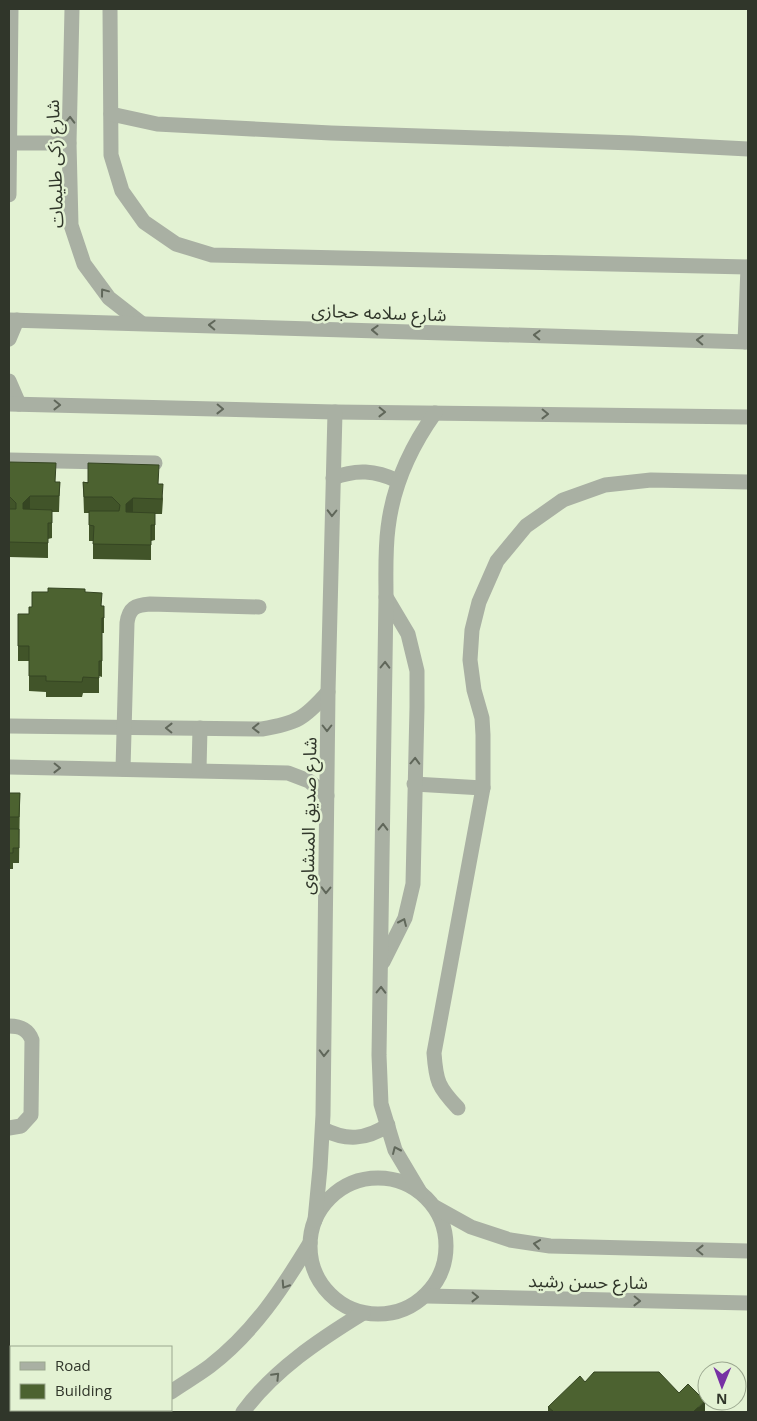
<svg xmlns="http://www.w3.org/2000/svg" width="757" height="1421" font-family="'Open Sans','Noto Sans Arabic',sans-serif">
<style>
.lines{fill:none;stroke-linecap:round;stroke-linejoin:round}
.minor{stroke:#a9b0a3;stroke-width:15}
.wall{fill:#415429}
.shaded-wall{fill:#354522}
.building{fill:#4c6230;stroke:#354522}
.oneway{stroke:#60675a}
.labels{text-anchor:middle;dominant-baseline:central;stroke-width:5;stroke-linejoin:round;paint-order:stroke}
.street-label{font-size:18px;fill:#30362a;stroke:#e3f2d3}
</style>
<rect width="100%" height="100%" fill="#e3f2d3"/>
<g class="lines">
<g class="minor">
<polyline points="72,9 69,143 71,225 84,264 109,298 141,323"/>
<polyline points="110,9 111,155 122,191 144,222 176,244 212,255 748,267"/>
<polyline points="111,114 157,124 331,133 633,143 748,149"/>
<polyline points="9,143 69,143"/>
<polyline points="9,195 11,9"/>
<polyline points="9,320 748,342"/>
<polyline points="9,339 17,320"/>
<polyline points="745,342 748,267"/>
<polyline points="9,381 19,404"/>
<polyline points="9,404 335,412 748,417"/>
<polyline points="9,460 155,463"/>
<path d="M333 478C356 469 375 470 398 481"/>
<path d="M9 726 262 729C297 723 304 719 328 692"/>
<polyline points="9,767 288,773 309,781 327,796"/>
<path d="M123 769 127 623C129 608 135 605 150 604L259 607"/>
<polyline points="199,770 200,728"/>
<polyline points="414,784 483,788"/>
<polyline points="383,962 405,918 413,884 417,707 417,671 408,634 386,597"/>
<path d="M9 1026C20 1026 28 1029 32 1040L31 1115 21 1126 9 1128"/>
<path d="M458 1108C438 1087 436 1081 434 1053L483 788V735L482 718 474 690 470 660 472 630 479 602 497 561 526 526 563 500 605 485 651 480 748 482"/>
<path d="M323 1129C346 1141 366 1140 388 1125"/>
<circle cx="378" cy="1246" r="68"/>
<path d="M420 1192 395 1150 381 1104 379 1055 386 597C386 575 385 551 388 528 393 485 410 448 435 413"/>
<polyline points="435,1207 471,1227 510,1240 550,1246 748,1251"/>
<polyline points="315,1220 320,1168 323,1115 328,692 335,412"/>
<polyline points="426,1296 748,1303"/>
<path d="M171 1392C184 1383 198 1375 210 1366 254 1332 282 1289 310 1243"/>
<polyline points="130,1412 135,1410"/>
<path d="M243 1412C274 1370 319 1340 363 1313"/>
</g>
</g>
<g class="wall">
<polygon points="9,462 56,482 60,482 59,512 52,512 52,538 48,539 48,558 9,557"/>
<polygon points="83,482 159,484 163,499 162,514 155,514 155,540 151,541 151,560 93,559 93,541 89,541 89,513 84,513"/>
<polygon points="85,592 102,606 104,606 104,633 102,633 102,677 99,676 99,693 83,693 82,697 46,697 46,692 29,691 29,661 18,661 18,614 29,614 32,607"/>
<polygon points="9,793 20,793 19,863 13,863 13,869 9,869"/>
<polygon points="585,1382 679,1393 705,1412 548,1412 548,1407"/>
</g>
<g class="shaded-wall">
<polygon points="30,496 30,511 23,518 23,503"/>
<polygon points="133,498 133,514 126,520 126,504"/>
<polygon points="705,1401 705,1412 693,1412"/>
</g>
<g class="building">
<polygon points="9,462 56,463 55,482 60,482 59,496 30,496 23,503 23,509 52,510 52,523 48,523 48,543 9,542 9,509 16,509 16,503 9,496"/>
<polygon points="88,463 159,465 158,484 163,484 162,499 133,498 126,504 126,512 155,513 155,525 151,525 151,545 93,544 94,526 89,525 89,511 119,511 120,505 112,497 84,497 83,482 88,483"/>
<polygon points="48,588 85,589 85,592 102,593 101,606 104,606 104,618 102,618 102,661 99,661 99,678 83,677 82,682 46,681 46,676 29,676 29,646 18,646 18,614 29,614 29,607 32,607 32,592 48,592"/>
<polygon points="9,793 20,793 19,817 9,817"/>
<polygon points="9,829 19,829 19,848 13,848 13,853 9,853"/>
<polygon points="594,1372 659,1372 679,1393 688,1384 705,1401 693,1412 554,1412 548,1407 580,1376 585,1382"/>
</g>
<defs><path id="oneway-chevron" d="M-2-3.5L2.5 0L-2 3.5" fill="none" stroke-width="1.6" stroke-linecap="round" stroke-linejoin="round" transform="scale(1.25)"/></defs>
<g class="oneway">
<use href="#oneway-chevron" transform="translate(70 120) rotate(-89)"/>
<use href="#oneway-chevron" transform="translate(104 292) rotate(-127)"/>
<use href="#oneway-chevron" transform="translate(212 325) rotate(-178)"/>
<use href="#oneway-chevron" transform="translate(375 330) rotate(-178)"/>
<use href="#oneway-chevron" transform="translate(537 335) rotate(-178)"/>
<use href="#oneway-chevron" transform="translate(700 340) rotate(-178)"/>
<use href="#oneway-chevron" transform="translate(57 405) rotate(1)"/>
<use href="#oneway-chevron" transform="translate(220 409) rotate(1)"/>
<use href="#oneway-chevron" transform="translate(382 412) rotate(1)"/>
<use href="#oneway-chevron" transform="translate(545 414) rotate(1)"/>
<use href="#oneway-chevron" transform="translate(332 513) rotate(91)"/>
<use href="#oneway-chevron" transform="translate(385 665) rotate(-89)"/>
<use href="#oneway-chevron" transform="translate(169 728) rotate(-179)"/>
<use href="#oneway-chevron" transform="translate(256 728) rotate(179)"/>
<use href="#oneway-chevron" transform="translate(327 728) rotate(90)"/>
<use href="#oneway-chevron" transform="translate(415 761) rotate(-88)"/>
<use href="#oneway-chevron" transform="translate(57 768) rotate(1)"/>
<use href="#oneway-chevron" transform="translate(383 827) rotate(-89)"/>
<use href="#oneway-chevron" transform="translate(326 890) rotate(91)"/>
<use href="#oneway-chevron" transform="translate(403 922) rotate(-66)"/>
<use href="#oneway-chevron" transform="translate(381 990) rotate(-89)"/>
<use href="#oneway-chevron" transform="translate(324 1053) rotate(91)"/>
<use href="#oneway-chevron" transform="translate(396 1150) rotate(-114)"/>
<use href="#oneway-chevron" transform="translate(537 1244) rotate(-172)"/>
<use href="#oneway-chevron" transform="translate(700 1250) rotate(-179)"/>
<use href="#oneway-chevron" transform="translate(285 1285) rotate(123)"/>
<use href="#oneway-chevron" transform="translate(475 1297) rotate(1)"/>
<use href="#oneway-chevron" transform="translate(637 1301) rotate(1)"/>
<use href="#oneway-chevron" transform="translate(276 1376) rotate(-46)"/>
</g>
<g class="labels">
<g class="street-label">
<text transform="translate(54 164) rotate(-92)">شارع زكى طليمات</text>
<text transform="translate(379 312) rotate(2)">شارع سلامه حجازى</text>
<text transform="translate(308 816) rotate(-89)">شارع صديق المنشاوى</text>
<text transform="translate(588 1281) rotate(1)">شارع حسن رشيد</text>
</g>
</g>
<rect width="757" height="1421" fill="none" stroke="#30362a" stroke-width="20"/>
<rect x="10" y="1346" width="162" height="65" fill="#e3f2d3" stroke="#9ba78f"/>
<rect x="20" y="1362" width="25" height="8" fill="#a9b0a3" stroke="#9ba78f"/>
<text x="55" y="1371" font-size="15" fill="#30362a">Road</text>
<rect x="20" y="1384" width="25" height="15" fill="#4c6230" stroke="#9ba78f"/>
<text x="55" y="1396" font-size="15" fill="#30362a">Building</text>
<g transform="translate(722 1386) rotate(181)"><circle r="24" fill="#e3f2d3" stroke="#9ba78f"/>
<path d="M0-4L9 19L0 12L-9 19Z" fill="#7731a4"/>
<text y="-8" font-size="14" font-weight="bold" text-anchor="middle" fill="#30362a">N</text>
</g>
</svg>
